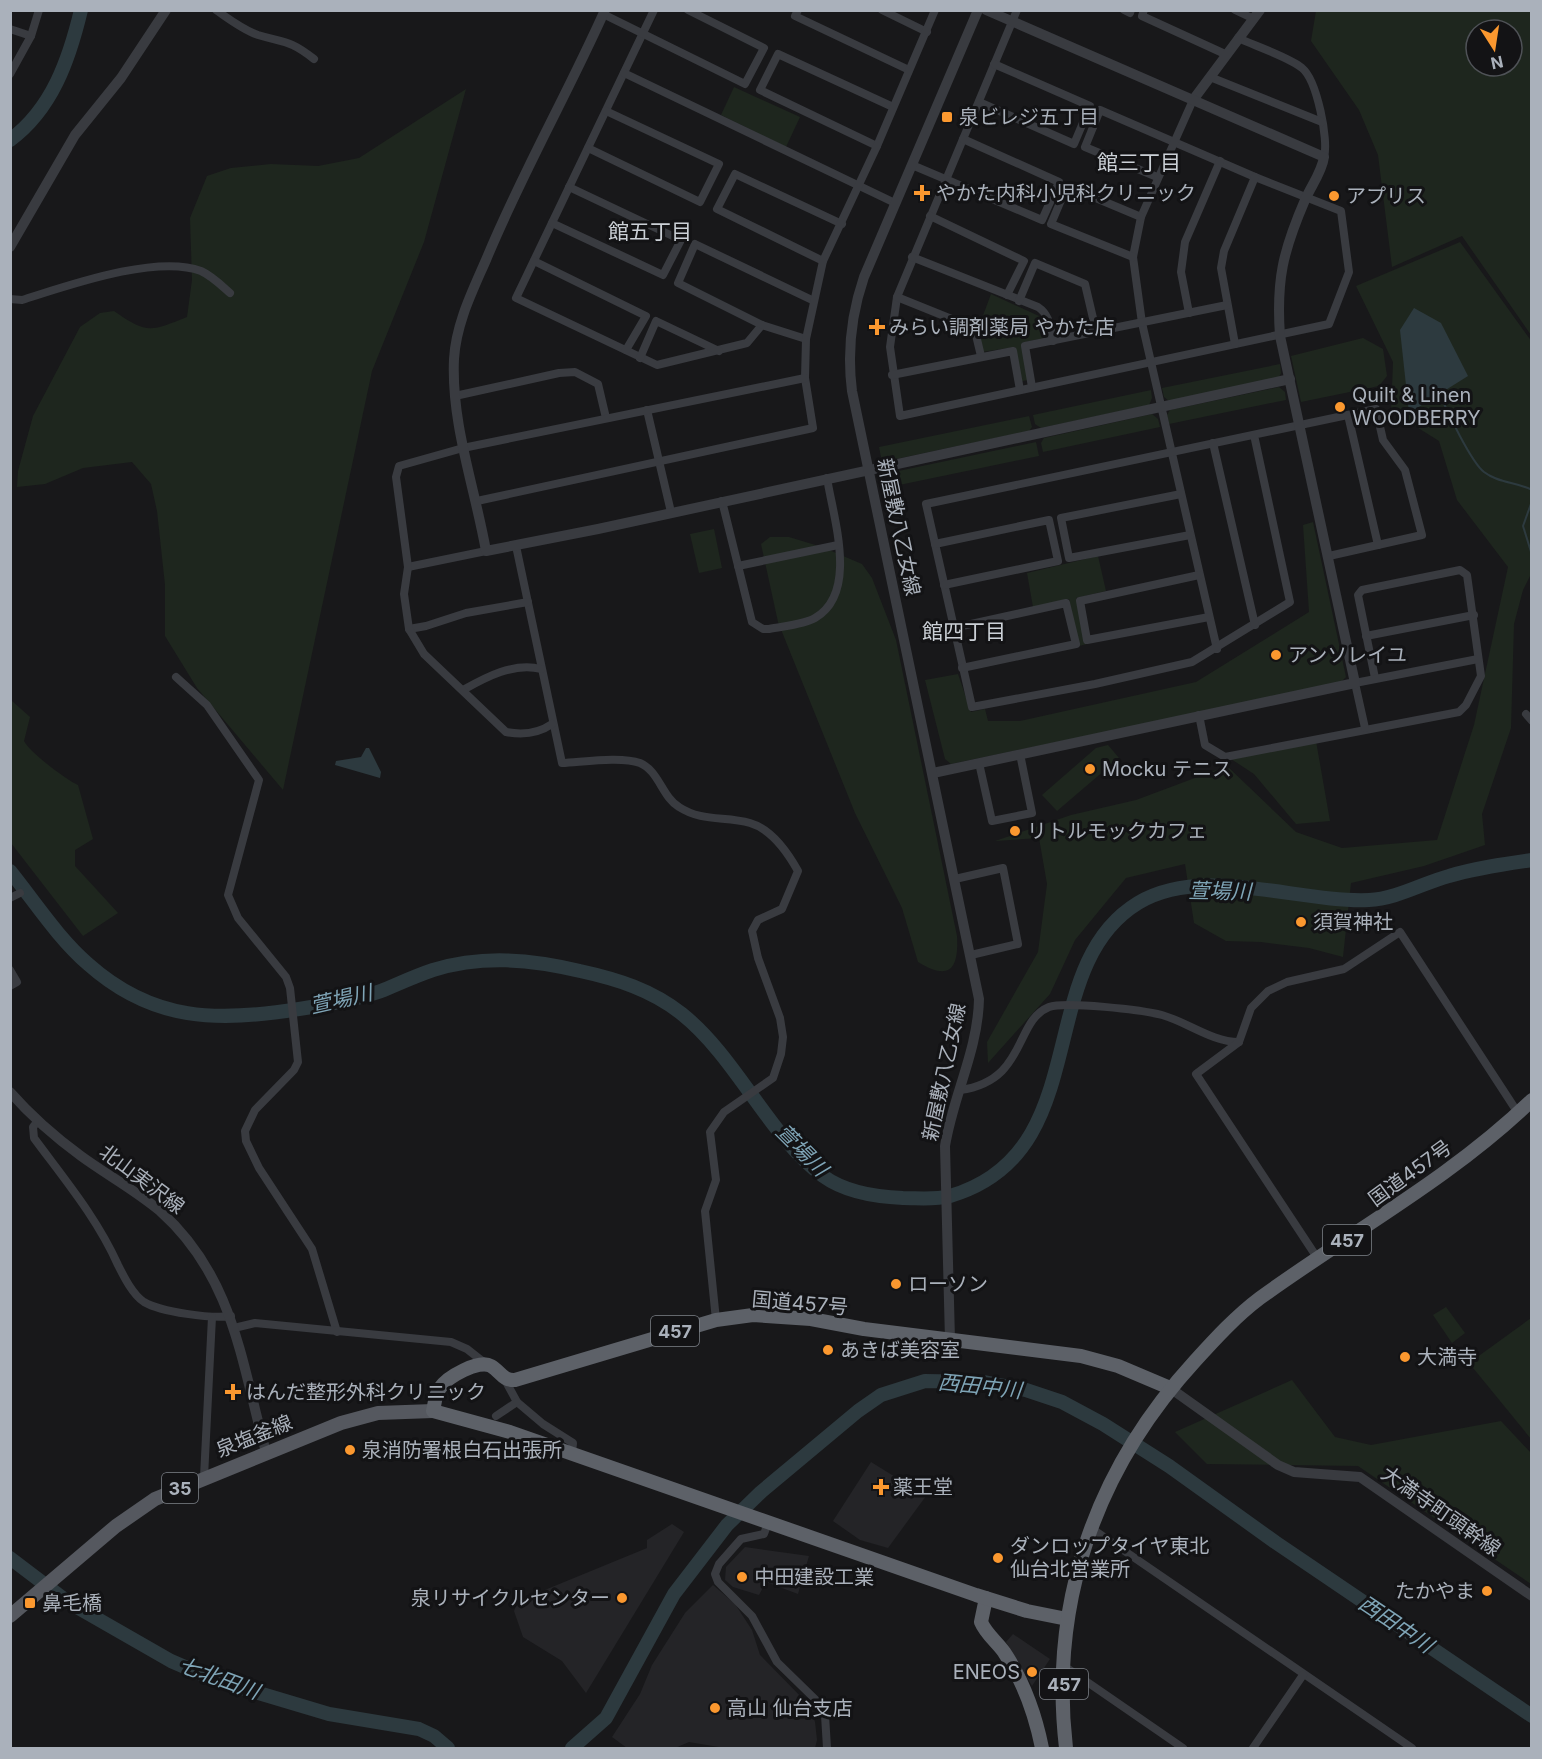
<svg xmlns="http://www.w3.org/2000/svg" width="1542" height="1759" font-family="Inter,'Noto Sans JP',sans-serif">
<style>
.built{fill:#242427}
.green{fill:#1e261e;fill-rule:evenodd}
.water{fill:#2d3a3f}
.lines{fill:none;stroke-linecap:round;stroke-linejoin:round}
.stream{stroke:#2d3a3f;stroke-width:2}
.river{stroke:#2d3a3f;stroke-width:14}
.minor{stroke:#393b40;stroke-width:8}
.tertiary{stroke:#393b40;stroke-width:10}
.primary{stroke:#55585f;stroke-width:14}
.trunk{stroke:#5d6168;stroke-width:14}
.poi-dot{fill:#fb982f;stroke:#131315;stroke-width:2}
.labels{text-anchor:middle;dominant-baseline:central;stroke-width:6;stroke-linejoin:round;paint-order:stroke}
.shield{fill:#131315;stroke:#7d8289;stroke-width:1.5}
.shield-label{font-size:18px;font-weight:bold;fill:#aab1bb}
.poi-label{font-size:20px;fill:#aab1bb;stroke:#131315;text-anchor:start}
.street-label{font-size:20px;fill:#aab1bb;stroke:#131315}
.neighbourhood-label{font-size:21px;fill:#cbd0d6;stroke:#131315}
.water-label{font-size:21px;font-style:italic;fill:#7fa5b7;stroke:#131315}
</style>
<rect width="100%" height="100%" fill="#18181a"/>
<g class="built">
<polygon points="871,1462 926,1496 888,1548 860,1540 833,1521"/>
<polygon points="672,1524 684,1532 586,1693 562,1661 523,1637 514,1611 518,1601 647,1548 647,1540"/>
<polygon points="745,1547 809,1556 798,1594 766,1582 759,1595 733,1587 725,1580 726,1567"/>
<polygon points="713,1585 735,1604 752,1630 760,1655 809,1705 815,1722 817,1740 815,1748 725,1748 689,1742 675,1748 627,1748 612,1737 640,1694 652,1665 685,1613"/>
<polygon points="1013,1634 1050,1659 1032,1686 1006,1642"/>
</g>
<g class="green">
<path d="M1316 11H1531V335L1462 236 1392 267 1378 155 1359 110 1311 41ZM1476 30H1512V66H1476Z"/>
<polygon points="734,87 800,117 786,147 721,115"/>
<path d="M466 89 424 242 372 371 283 790 197 688 165 636V585L157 511 151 484 132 462 83 468 45 484 17 487 18 471 33 416 80 327 100 313 114 311C148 335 151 331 187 317L192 280 190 218 207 176 231 168 271 164 318 166 359 158Z"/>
<polygon points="1460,242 1532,342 1531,574 1523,590 1514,624 1511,728 1482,814 1485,845 1424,866 1351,883 1343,957 1309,948 1261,942 1226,941 1194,923 1185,864 1126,878 1075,940 1050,994 988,1063 987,1042 1038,952 1047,884 1039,838 995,841 1071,815 1136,800 1227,766 1296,832 1342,848 1437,840 1474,725 1508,567 1457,500 1439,441 1391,411 1393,362 1356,286"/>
<polygon points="991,294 1039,316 1046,323 1048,337 1022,343 1028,380 1022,381 1015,347 982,352 978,329"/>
<polygon points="1363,338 1383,349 1387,376 1379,386 1301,402 1291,356"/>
<polygon points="1280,364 1281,373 1278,379 1169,401 1164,397 1162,388"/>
<polygon points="1279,387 1285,392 1286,400 1169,424 1167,415 1170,410"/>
<polygon points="1151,390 1152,398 1149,405 1041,428 1035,424 1033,415"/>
<polygon points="1152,414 1158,419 1160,427 1043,452 1041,443 1044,438"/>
<polygon points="1029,416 1032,427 1029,431 882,462 879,447"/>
<polygon points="1036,442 1039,456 885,488 883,478 889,473"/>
<polygon points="1313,522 1346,677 1340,683 951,764 945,759 925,680 958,674 971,712 985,709 988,721 1020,721 1196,682 1309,612 1303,525"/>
<polygon points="714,529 722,568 699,573 690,534"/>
<path d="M770 537H789L822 547 862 564 872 578 896 640 957 936C959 970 949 981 918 962L902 908 855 813 778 622 761 544Z"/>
<polygon points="1098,556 1106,591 1076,598 1087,644 1079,646 1069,599 1033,607 1027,573"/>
<path d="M11 671 12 701 30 717 24 741C29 752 68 781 78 785L93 839 75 850V866L118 913 83 936 11 843Z"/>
<polygon points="1316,741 1330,821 1296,824 1254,774 1231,759"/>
<polygon points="1108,745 1119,758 1057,811 1042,795 1096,748"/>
<polygon points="1446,1307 1465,1333 1452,1343 1433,1315"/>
<polygon points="1531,1318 1531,1439 1469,1363"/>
<polygon points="1292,1380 1335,1437 1371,1445 1501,1421 1531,1453 1531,1584 1358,1466 1207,1464 1175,1432"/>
</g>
<g class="water">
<polygon points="1414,308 1441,323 1468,376 1409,413 1400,330"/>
<polygon points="366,748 369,748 381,772 380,778 335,765 336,761 361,757"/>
</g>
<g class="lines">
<g class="stream">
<path d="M1440 395C1447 411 1471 462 1484 472 1498 483 1517 482 1532 490"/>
<polyline points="1532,501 1523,526 1532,555"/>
</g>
<g class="river">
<path d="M10 140C52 109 69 60 81 10"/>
<path d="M10 871C35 902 58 938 88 964 153 1022 218 1022 299 1009 326 1005 354 1000 381 991 398 984 415 976 433 970 482 955 530 959 580 971 617 979 652 990 682 1014 737 1058 768 1135 823 1176 845 1192 877 1197 903 1198 919 1198 934 1200 950 1196 1097 1153 1031 968 1138 903 1203 864 1298 903 1369 900 1396 899 1423 883 1449 876 1476 868 1504 864 1532 860"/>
<polyline points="10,1558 68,1602 171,1661 215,1680 329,1714 419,1729 434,1736 448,1748"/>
<polyline points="572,1748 606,1718 674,1594 727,1525 761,1492 858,1411 881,1395 925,1381 983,1382 1026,1390 1062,1402 1103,1424 1169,1466 1275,1542 1532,1716"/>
</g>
<g class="minor">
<path d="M216 10C229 19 243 30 258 35 285 43 290 40 314 59"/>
<polyline points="654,10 516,298 657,365 747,343 762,325"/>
<polyline points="798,10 795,16 909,70"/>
<polyline points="882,10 927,32"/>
<polyline points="1017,10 897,297 890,347 900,416 1329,324 1349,272 1341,211 1255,177 1100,110 1085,147 1157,177"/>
<polyline points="1124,10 1130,13 1131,10"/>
<polyline points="1144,10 1142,16 1225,54"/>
<polyline points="1235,10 1254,19"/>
<polyline points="603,14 745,84 764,48 688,10"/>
<polyline points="10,29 31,36"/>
<path d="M1238 38C1253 45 1291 58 1302 68 1317 80 1329 141 1324 157"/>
<polyline points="624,73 895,203"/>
<polyline points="10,74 31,36 39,10"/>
<polyline points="1210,77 1322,122"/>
<polyline points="1193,100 1141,217 1133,257 1142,323 1217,649"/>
<polyline points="979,102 1074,144 1090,106 994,64"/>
<polyline points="877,146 760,90 778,54 893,107"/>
<polyline points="588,148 700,202 719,164 606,111"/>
<polyline points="912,165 1042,220 1059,182 963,139"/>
<polyline points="930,216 1024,261 1007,295"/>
<polyline points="552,223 663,275 681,240 569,187"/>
<path d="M912 257 1038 307C1050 315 1050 327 1053 341"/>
<polyline points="1133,257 1051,224 1067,186 1141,217"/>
<polyline points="534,261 646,316 626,350"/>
<polyline points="823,261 717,209 735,174 842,224"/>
<polyline points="897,297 969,326 975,331 981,356"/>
<path d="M10 299 22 300C67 286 156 254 201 271 212 276 221 285 230 293"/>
<polyline points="1019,301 1035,263 1085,284 1096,331"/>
<polyline points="1189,313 1181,272 1185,242 1220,161"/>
<polyline points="806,339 762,325 678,283 695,244 812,300"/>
<polyline points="1235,344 1221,268 1224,251 1255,177"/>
<polyline points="640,358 656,321 719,351"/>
<polyline points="892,375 1013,351 1020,390"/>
<polyline points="1032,387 1025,346 1227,305"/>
<polyline points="455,396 559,373 575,372 598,384 606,418"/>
<polyline points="647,410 671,512"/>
<polyline points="1348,415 1378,545"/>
<polyline points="1254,435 1290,602 1192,662 1095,684 972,707 926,504 1376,409 1383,440 1405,470 1422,535 1329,556"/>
<polyline points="1213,443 1255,625"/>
<polyline points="1181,494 1061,518 1069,558 1190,535"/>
<polyline points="477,501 813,428 805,378 806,339 823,261 877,146 935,10"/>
<path d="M722 501 752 622 763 629H769C783 626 803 625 815 618 859 593 833 517 827 478"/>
<polyline points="935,544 1049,520 1058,561 944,585"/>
<path d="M516 546 562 763C583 762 621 756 640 763 659 771 662 797 679 807 702 822 725 816 750 823 771 829 788 853 798 871L782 909 758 920 752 931 758 958 780 1018 783 1037 781 1054 773 1078 724 1112 710 1132 716 1180 705 1211 716 1320"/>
<polyline points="738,566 838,545"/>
<polyline points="408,567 486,551"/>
<polyline points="1199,575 1080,601 1087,640 1209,617"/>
<polyline points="953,628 1066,603 1076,644 962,668"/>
<polyline points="409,629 426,626 466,613 528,602"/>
<polyline points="1366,636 1474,615"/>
<polyline points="176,677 207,705 259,780 228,895 238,918 286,977 290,988 298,1062 294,1070 255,1110 245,1131 246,1141 259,1168 312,1249 337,1332"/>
<path d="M463 690C486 677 514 662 541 669"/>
<polyline points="1526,714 1532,721"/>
<polyline points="1199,715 1205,745 1225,757 1459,712 1466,705 1481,676 1467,575 1460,570 1362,590 1358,595 1375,678"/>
<path d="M552 724C539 733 522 735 506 732L424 654 409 629 404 594 408 567 396 477 399 466 463 448 805 378"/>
<polyline points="1365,728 1355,683 1478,659"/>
<polyline points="979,763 992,821 1032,813 1020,754"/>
<polyline points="955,879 1003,868 1018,944 971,955"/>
<polyline points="10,898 20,893"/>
<polyline points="10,970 17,982 10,986"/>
<path d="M960 1090C1027 1081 1014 1021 1049 1007 1065 1001 1143 1010 1162 1015 1187 1022 1212 1042 1239 1042"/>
<path d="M37 1122 33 1127 34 1138C65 1180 97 1218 118 1265 124 1277 133 1295 144 1302 161 1312 212 1319 231 1316"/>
<polyline points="1318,1259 1196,1074 1239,1042 1251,1008 1268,991 1287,982 1344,969 1400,932 1518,1113"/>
<polyline points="234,1328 255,1323 451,1342 467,1349 486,1364"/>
<polyline points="504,1378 517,1402 543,1424 573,1443 572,1453"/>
<polyline points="496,1416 517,1402"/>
<polyline points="204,1477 212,1317"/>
<polyline points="768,1523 764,1534 741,1539 719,1564 715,1574 718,1582 752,1616 777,1662 819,1703 825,1715 827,1748"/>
<polyline points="1091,1528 1412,1748"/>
<polyline points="1064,1666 1183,1748"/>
<polyline points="1253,1748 1303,1675"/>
</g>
<g class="tertiary">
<path d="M605 10C567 95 521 175 486 260 472 292 456 324 454 359 451 424 475 488 486 551L598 529 1290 379"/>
<polyline points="1193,100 1260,10"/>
<polyline points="10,247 75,135 121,78 166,10"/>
<path d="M933 773 1355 683 1280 336C1276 280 1283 251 1305 200 1311 186 1322 172 1324 157L986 10"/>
<path d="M10 1092C32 1117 55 1137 81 1156 107 1175 135 1190 160 1211 234 1277 241 1362 266 1452"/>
<path d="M950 1340 945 1146C953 1096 978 1050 979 999L852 391C847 352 851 315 864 277L978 10"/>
<polyline points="1170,1388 1278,1465 1294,1472 1360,1477 1532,1596"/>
</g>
<polyline class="primary" points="10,1616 116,1526 155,1499 341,1423 378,1413 433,1411"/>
<g class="trunk">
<path d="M986 1598 981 1622C986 1634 997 1642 1004 1652 1024 1682 1035 1713 1042 1748"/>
<path d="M1067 1619 1027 1611 976 1595 510 1432 433 1411C435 1403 435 1394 440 1388 447 1377 479 1359 491 1366 500 1371 503 1381 515 1380L716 1320 753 1315 811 1319 864 1329 1081 1356 1118 1366 1170 1388"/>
<path d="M1066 1748C1049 1602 1096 1469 1195 1361 1215 1339 1236 1316 1260 1298 1351 1232 1450 1179 1532 1100"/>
</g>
</g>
<g class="poi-dot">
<rect x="941" y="111" width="12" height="12" rx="3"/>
<path d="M919 184h6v6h6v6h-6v6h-6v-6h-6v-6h6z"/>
<circle cx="1334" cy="196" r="6"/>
<path d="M874 318h6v6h6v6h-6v6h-6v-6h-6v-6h6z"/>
<circle cx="1340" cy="407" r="6"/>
<circle cx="1276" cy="655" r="6"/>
<circle cx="1090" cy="769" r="6"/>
<circle cx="1015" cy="831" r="6"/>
<circle cx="1301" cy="922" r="6"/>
<circle cx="896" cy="1284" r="6"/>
<circle cx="828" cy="1350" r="6"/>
<circle cx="1405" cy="1357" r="6"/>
<path d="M230 1383h6v6h6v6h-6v6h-6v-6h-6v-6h6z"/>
<circle cx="350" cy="1450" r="6"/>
<path d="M878 1478h6v6h6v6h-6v6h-6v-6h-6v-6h6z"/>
<circle cx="998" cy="1558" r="6"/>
<circle cx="742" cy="1577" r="6"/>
<circle cx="1487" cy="1591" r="6"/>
<circle cx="622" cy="1598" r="6"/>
<rect x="24" y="1597" width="12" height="12" rx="3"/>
<circle cx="1032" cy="1672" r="6"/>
<circle cx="715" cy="1708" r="6"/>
</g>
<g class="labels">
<g class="shield">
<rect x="1323" y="1225" width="48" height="30" rx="4.5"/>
<rect x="651" y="1316" width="48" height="30" rx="4.5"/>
<rect x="162" y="1473" width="36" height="30" rx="4.5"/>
<rect x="1040" y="1669" width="48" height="30" rx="4.5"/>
</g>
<g class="shield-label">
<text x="1347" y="1240">457</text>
<text x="675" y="1331">457</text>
<text x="180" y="1488">35</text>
<text x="1064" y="1684">457</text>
</g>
<g class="poi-label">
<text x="959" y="117">泉ビレジ五丁目</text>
<text x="936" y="193">やかた内科小児科クリニック</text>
<text x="1346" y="196">アプリス</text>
<text x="889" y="327">みらい調剤薬局 やかた店</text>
<text x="1352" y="395">Quilt &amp; Linen<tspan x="1352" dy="23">WOODBERRY</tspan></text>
<text x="1288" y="655">アンソレイユ</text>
<text x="1102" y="769">Mocku テニス</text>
<text x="1027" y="831">リトルモックカフェ</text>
<text x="1313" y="922">須賀神社</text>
<text x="908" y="1284">ローソン</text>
<text x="840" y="1350">あきば美容室</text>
<text x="1417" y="1357">大満寺</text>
<text x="246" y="1392">はんだ整形外科クリニック</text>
<text x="362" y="1450">泉消防署根白石出張所</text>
<text x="893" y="1487">薬王堂</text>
<text x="1010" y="1546">ダンロップタイヤ東北<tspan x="1010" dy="23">仙台北営業所</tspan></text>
<text x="754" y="1577">中田建設工業</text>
<text x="1475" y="1591" text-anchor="end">たかやま</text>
<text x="610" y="1598" text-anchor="end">泉リサイクルセンター</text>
<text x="42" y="1603">鼻毛橋</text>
<text x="1020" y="1672" text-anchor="end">ENEOS</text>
<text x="727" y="1708">高山 仙台支店</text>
</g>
<g class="street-label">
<text transform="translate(899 527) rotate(78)">新屋敷八乙女線</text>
<text transform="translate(944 1072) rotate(-78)">新屋敷八乙女線</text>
<text transform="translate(1410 1173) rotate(-36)">国道457号</text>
<text transform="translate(142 1179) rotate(37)">北山実沢線</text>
<text transform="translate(800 1303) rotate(5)">国道457号</text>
<text transform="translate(254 1436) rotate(-22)">泉塩釜線</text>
<text transform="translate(1441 1511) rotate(35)">大満寺町頭幹線</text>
</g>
<g class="neighbourhood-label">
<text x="1139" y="162">館三丁目</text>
<text x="650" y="231">館五丁目</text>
<text x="964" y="631">館四丁目</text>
</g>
<g class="water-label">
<text transform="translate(1220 891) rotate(1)">萱場川</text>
<text transform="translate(341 999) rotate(-13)">萱場川</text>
<text transform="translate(802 1150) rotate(45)">萱場川</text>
<text transform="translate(980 1386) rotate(6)">西田中川</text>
<text transform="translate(1396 1624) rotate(34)">西田中川</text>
<text transform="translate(219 1678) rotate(20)">七北田川</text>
</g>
</g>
<rect width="1542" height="1759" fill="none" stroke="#aab1bb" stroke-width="24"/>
<g transform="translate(1494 48) rotate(168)"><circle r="28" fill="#131315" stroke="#4f5257" stroke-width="1.5"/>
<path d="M0-4.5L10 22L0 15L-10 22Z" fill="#fb982f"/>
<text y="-9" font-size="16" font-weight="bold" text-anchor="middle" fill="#aab1bb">N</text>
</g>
</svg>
